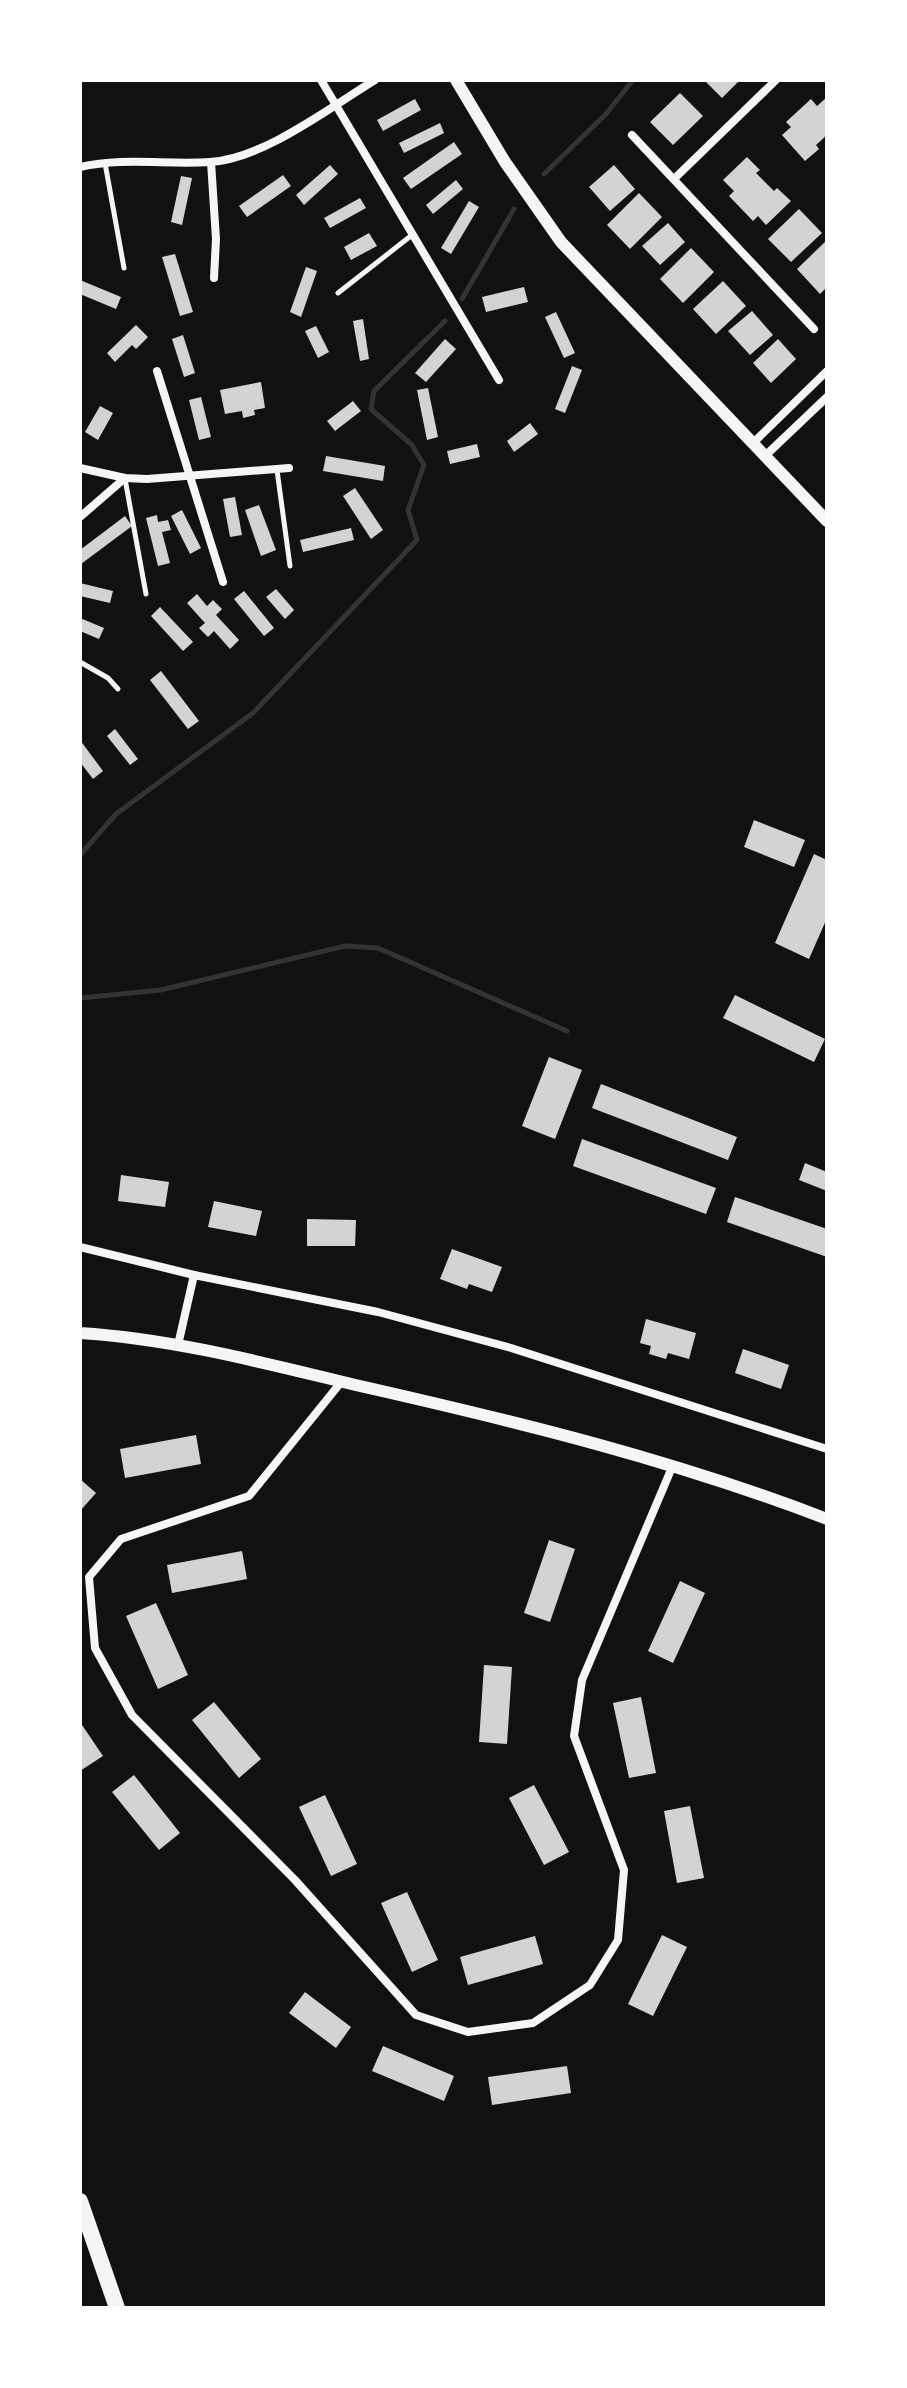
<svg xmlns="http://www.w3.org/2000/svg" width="907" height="2388" font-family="'PT Sans',sans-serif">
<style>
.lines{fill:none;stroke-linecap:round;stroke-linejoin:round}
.stream{stroke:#333;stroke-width:5}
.building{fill:#d3d3d3}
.service{stroke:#f5f5f5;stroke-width:5}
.minor{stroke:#f5f5f5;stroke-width:8}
.tertiary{stroke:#f5f5f5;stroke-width:12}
.primary{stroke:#f5f5f5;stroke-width:16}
</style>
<rect width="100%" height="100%" fill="#111"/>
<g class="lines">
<g class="stream">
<polyline points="544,174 606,114 633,80"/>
<polyline points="462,299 514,209"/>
<polyline points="80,855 116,814 253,713 417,540 408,510 424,465 412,445 371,409 374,391 445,321"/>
<polyline points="80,998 161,990 345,946 378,948 567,1031"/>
</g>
</g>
<g class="building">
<polygon points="704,80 740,80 722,98"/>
<polygon points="680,93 703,116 673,145 650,122"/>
<polygon points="827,97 827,135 816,145 819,149 805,161 782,135 791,127 786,122 811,99 817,106"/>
<polygon points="415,99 421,110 383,131 377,120"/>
<polygon points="440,123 444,133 404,153 399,143"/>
<polygon points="454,142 462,154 411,189 403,178"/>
<polygon points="747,157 760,170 756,173 774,191 777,188 791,201 766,225 758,216 753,221 729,196 734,191 723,180"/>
<polygon points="330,165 338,174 304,205 296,195"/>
<polygon points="614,165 635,189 610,211 589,187"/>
<polygon points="283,175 291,186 247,217 239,206"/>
<polygon points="181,176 192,178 182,225 171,222"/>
<polygon points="456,180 463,189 433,214 426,205"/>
<polygon points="639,193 662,217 630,249 607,225"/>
<polygon points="360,198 366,208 330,228 324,218"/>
<polygon points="469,201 479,207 451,254 441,248"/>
<polygon points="799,209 822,233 791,262 768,239"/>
<polygon points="668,223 685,242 660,265 642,246"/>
<polygon points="369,233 377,246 351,260 344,247"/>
<polygon points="827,240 827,287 820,294 797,269"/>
<polygon points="691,248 714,272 683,303 660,279"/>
<polygon points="175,254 193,312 180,316 162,257"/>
<polygon points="306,267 317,271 301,317 290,312"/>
<polygon points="80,280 121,297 116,309 80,294"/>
<polygon points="723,281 746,306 716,334 693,309"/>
<polygon points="524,287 528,302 486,312 482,297"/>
<polygon points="752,311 773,335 750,355 728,331"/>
<polygon points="556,312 575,353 564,358 545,317"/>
<polygon points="363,319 369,359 360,361 353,321"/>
<polygon points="136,325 148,337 136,349 132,345 115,362 107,353"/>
<polygon points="316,326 329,352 318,358 305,331"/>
<polygon points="183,335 195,373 184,377 172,339"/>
<polygon points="445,339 456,349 426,382 415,373"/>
<polygon points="778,339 796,359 771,383 753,363"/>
<polygon points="572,366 582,370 565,413 555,409"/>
<polygon points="261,382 265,408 254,410 255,415 243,418 242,411 225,414 220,390"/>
<polygon points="428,388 438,437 427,440 417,390"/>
<polygon points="201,397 211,437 199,440 189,400"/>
<polygon points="353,401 361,411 335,431 327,421"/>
<polygon points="100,406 113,413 98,440 85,432"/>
<polygon points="530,423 538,434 514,452 507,441"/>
<polygon points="477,444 480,457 450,464 447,451"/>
<polygon points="326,456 385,466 383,481 323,471"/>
<polygon points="355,488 383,530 371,539 343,496"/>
<polygon points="235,497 242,535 230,537 223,499"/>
<polygon points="259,505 276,550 261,556 245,510"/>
<polygon points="182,510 201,548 190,554 171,516"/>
<polygon points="157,515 158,522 168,520 171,530 162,532 170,563 158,566 146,518"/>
<polygon points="125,516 132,526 81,564 80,550"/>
<polygon points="351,528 354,540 303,552 300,540"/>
<polygon points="80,583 113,591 110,603 80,596"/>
<polygon points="276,589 294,610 285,619 266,597"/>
<polygon points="244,591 274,628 264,636 234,599"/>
<polygon points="197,594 207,606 213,600 222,609 216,615 239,640 230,649 214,631 208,637 199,628 205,623 187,603"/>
<polygon points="160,607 193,642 183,651 151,616"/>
<polygon points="80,618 104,628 99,639 80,631"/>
<polygon points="161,671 199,721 188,729 150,680"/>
<polygon points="115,729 138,759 130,765 107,736"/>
<polygon points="80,740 103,771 93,779 80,762"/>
<polygon points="754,820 805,840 794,867 744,847"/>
<polygon points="814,854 827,860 827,918 809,959 775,943"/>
<polygon points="735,995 825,1039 814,1062 723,1018"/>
<polygon points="549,1057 582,1070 555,1139 522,1126"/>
<polygon points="601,1084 737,1137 728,1160 592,1108"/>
<polygon points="582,1139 716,1188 706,1214 573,1166"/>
<polygon points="805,1163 827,1172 827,1191 799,1180"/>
<polygon points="121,1175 169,1182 165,1207 118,1201"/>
<polygon points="735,1197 827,1229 827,1257 727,1222"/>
<polygon points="214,1201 262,1211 256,1236 208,1227"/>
<polygon points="307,1219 356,1220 355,1246 307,1246"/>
<polygon points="452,1249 502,1267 492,1292 469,1284 467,1289 440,1279"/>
<polygon points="646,1319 696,1333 689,1359 668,1353 666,1359 649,1354 651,1346 640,1343"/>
<polygon points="743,1349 789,1365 781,1389 735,1373"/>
<polygon points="196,1435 201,1464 125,1478 120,1449"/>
<polygon points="80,1479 96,1493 80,1511"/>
<polygon points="549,1540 575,1549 550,1622 524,1613"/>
<polygon points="242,1551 247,1579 172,1593 167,1565"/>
<polygon points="680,1581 705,1593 673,1663 648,1651"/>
<polygon points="156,1603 188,1675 158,1689 126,1616"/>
<polygon points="484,1665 512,1667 507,1744 479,1742"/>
<polygon points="641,1697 656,1773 629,1778 613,1703"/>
<polygon points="214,1702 261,1759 239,1778 192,1720"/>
<polygon points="80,1722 103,1756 80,1771"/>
<polygon points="134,1775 180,1833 159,1850 112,1792"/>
<polygon points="534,1785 569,1852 544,1865 509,1798"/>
<polygon points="325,1795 357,1864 331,1876 299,1807"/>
<polygon points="690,1806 704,1878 677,1883 664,1811"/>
<polygon points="407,1892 438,1960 412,1972 381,1903"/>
<polygon points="662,1935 687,1947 653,2016 628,2004"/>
<polygon points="535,1936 543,1964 468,1985 460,1957"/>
<polygon points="305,1992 351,2027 336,2048 289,2013"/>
<polygon points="383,2046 454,2076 444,2101 372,2071"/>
<polygon points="567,2066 571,2093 492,2105 488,2077"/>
</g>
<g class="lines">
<g class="service">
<polyline points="105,163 124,268"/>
<polyline points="338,293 412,235"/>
<polyline points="277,470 290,566"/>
<polyline points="125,479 146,594"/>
<polyline points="80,662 108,678 118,689"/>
</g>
<g class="minor">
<polyline points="321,80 499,380"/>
<polyline points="632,135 814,329"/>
<polyline points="211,162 216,239 214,278"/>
<path d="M80 167C124 157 166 165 210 162 263 159 329 108 375 80"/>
<polyline points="674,179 776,80"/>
<polyline points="157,371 223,582"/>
<polyline points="753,443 827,371"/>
<polyline points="765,456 827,397"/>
<polyline points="80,468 125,478 147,479 289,468"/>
<polyline points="80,517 125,478"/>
<polyline points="80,1247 194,1275 378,1312 511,1348 827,1449"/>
<polyline points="178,1345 194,1275"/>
<polyline points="342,1381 249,1496 121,1539 89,1577 95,1648 132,1715 295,1880 416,2015 468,2032 533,2023 590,1985 618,1940 624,1870 574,1736 582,1680 673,1465"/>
</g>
<g class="tertiary">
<polyline points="456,80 505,162 561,242 827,521"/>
<path d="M80 1333C175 1339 268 1364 360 1386 519 1422 674 1460 827 1519"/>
</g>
<polyline class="primary" points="80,2201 117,2308"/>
</g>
<rect width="907" height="2388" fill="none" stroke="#ffffff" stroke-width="164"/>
</svg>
